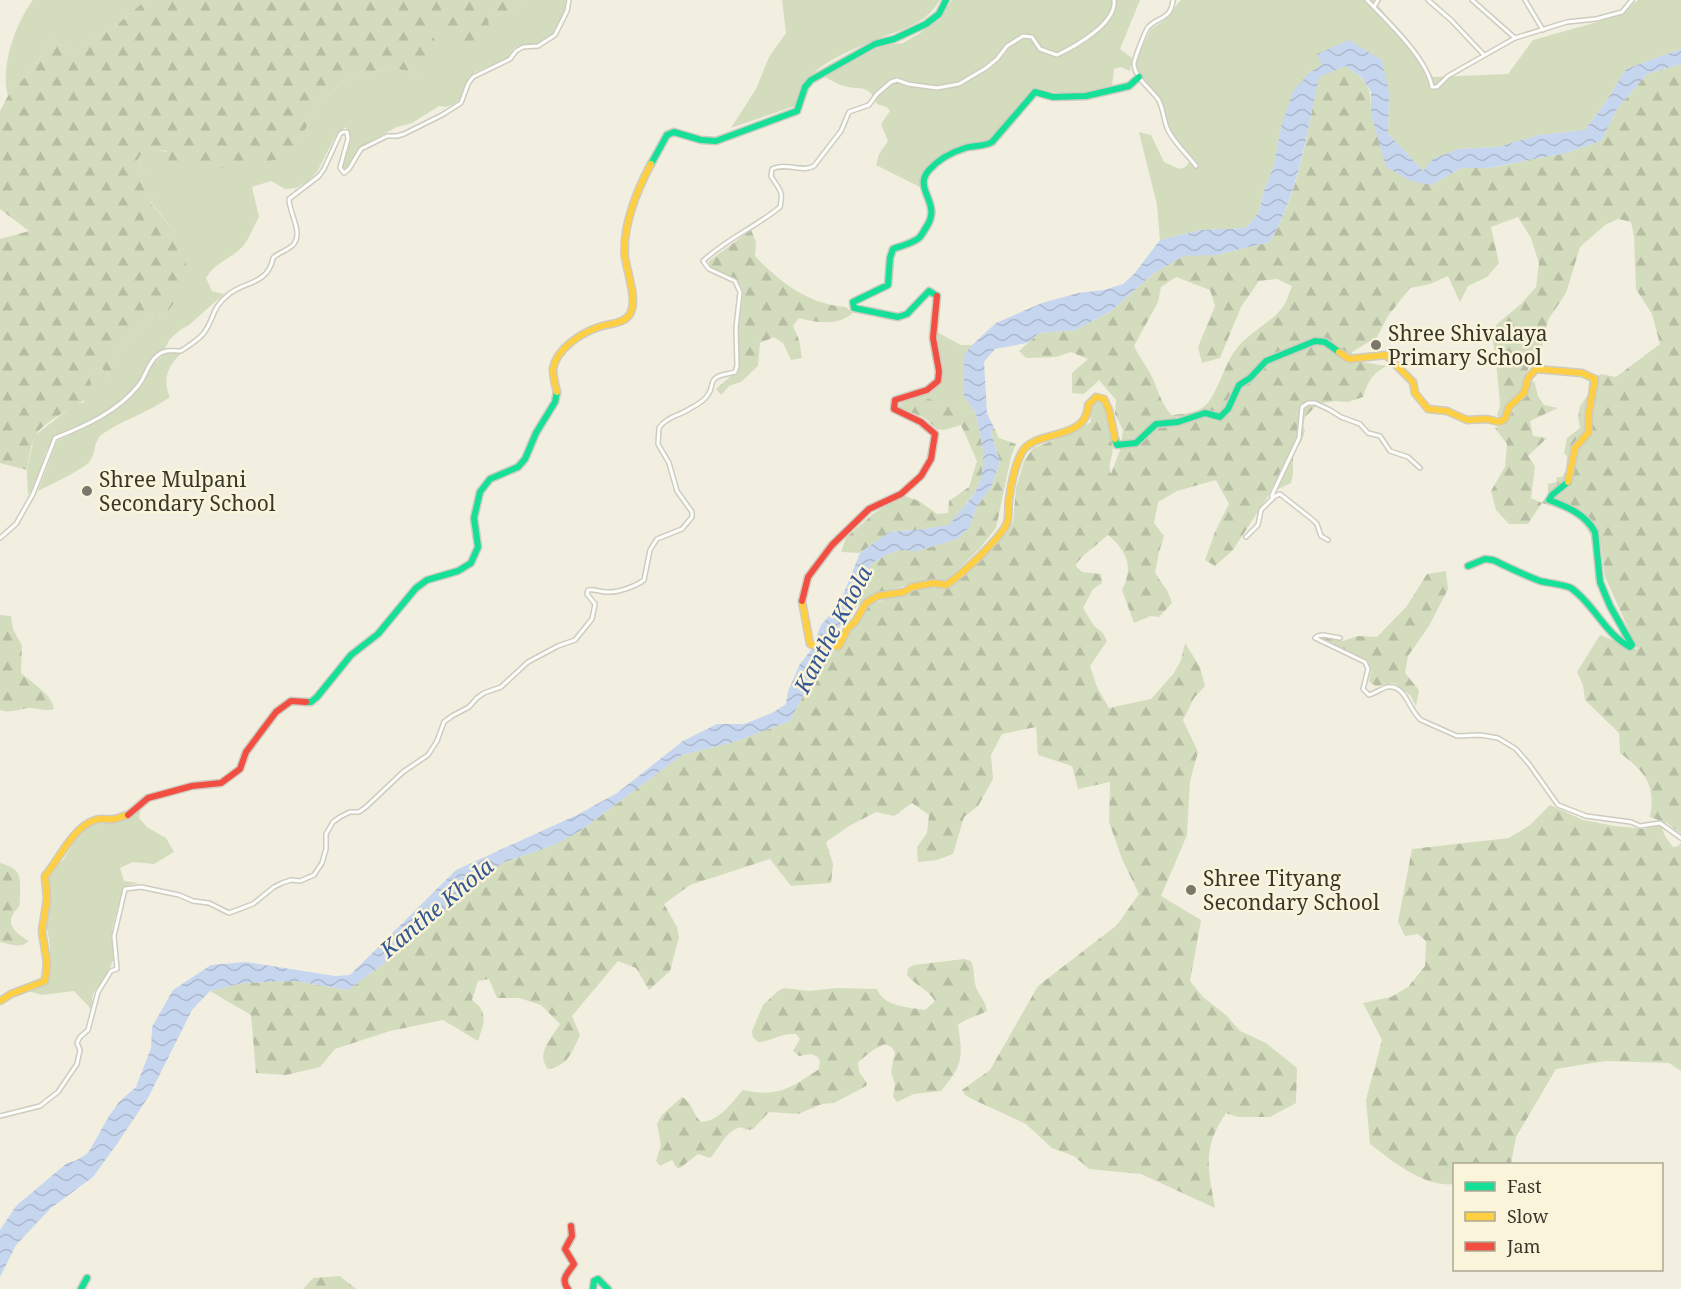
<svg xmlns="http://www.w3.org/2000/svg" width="1681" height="1289" font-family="'Noto Serif',serif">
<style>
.grass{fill:#d3dcbd}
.forest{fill:url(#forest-firs);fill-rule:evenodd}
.water{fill:url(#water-waves)}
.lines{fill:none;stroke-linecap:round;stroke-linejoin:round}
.street-casing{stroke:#ceccc1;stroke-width:6}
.fast-casing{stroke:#ceccc1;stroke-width:9}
.slow-casing{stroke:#ceccc1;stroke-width:9}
.jam-casing{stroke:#ceccc1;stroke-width:9}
.street{stroke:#fdfdfa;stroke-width:3}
.fast{stroke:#16e098;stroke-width:6}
.slow{stroke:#ffcf43;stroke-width:6}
.jam{stroke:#f24e42;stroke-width:6}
.poi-dot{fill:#7a776b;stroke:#f9f4da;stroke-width:2}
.labels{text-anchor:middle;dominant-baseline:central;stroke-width:5;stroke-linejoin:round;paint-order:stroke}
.poi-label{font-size:21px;fill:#39372c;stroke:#f9f4da;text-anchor:start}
.water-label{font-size:22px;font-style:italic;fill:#345694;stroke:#f9f4da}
</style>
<defs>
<pattern id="forest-firs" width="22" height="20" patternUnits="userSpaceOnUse" patternTransform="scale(1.5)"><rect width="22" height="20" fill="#d3dcbd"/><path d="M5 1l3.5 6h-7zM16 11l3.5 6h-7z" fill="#b6bda3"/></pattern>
<pattern id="water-waves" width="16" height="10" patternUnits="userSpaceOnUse" patternTransform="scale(1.5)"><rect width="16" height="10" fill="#c7d6ef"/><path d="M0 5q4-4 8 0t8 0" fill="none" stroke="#acb8cd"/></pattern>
</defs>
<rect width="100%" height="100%" fill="#f2efe1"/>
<g class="grass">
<path d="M33 0H146L113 28 73 53 53 39 32 69 8 96C0 67 15 24 33 0Z"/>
<path d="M524 0H566C564 17 556 38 538 43 530 46 522 45 514 48L509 57 475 72 469 77 460 99 454 104 446 107 439 106 412 123 397 127 361 146 349 166 344 170 342 167 350 136 346 127 337 133 317 172 308 181 296 188 285 189 271 181 252 187 259 217C253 227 248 243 239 250 226 261 215 263 206 278L212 291 224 294 189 325 180 330 170 339 165 348 148 362 137 384 128 394 98 417 56 436 46 451 37 481 28 495 27 471 34 436 74 405 84 402 87 374 100 367 112 378 116 352 132 340 140 326 168 311 176 234 151 202 154 182 137 161 145 146 167 152 298 142 320 103 348 77 392 68 422 74 437 45 429 30 432 24 488 18 521 6Z"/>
<path d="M782 0H940C925 24 908 27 883 37 856 48 822 60 803 84 799 90 797 100 795 106L731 128 756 89 769 57 786 33Z"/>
<path d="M952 0H1140L1120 49 1132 58 1130 71 1121 67 1114 69 1112 86C1096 93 1072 95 1054 92 1045 91 1039 89 1030 91L988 142C961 146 925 155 920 187L876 165 879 154 888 141 881 124 890 111 887 107 877 104C869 83 861 91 844 86 837 84 831 80 825 77L883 45 903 43 920 33 940 19Z"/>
<polygon points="1181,0 1373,0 1414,48 1433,77 1508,74 1533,40 1619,16 1638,0 1681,0 1681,49 1626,69 1607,100 1585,130 1539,135 1498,147 1458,149 1423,171 1388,133 1389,93 1328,50 1318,54 1322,65 1310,72 1281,127 1274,165 1263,193 1259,212 1246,228 1200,230 1160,240 1157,205 1139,132 1151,135 1164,162 1179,169 1185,167 1190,161 1169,134 1158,100 1141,82 1137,67 1137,57 1151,29 1163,21"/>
<path d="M937 332 961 345H972L964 355V396L976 414C954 410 936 398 913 396 925 393 934 391 942 381Z"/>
<path d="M166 353H182C168 365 162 379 170 397 149 412 125 419 104 433 93 440 97 450 90 461 86 468 48 486 38 491L57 441 101 420 122 405 141 387 153 364Z"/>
<polygon points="140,810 139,818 147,827 166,838 174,852 154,864 133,862 120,868 124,881 139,883 126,886 122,890 112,929 114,958 109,970 93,994 91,1009 74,991 42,995 29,991 43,986 49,977 50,946 46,922 51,896 47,881 52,870 63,860 80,832 92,825 128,820"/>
</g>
<g class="forest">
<path d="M146 0H524L521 6 488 18 489 29 463 49 432 25 430 30 437 45 439 60 422 74 392 68 348 77 320 103 298 142 282 158 235 170 169 161 167 151 145 147 137 161 155 182 151 203 176 234 186 252V271L180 295 168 311 140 326 132 340 116 352 113 379 100 367 88 374 94 393C81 405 41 421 34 438 30 447 29 460 27 470L0 463V239L29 231 0 209V111L8 96 32 69 53 39 73 53 113 28Z"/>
<path d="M1681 64V834L1667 823 1650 817C1656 784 1645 772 1620 753L1619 733 1585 700 1583 685 1577 672 1600 635 1638 650 1605 577 1601 544 1594 543C1584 517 1568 511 1542 503L1528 524H1509L1496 510 1491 491 1505 467 1507 444 1495 428 1502 426C1507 420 1510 415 1514 409 1523 398 1527 397 1530 382L1534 381 1538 396 1544 405 1558 408 1530 421 1533 436 1547 438 1528 456 1535 466 1531 498 1542 503 1548 494V484L1556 482 1557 477H1562L1566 470 1567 456 1564 453 1567 438 1580 428 1578 417 1580 406 1588 395 1589 380 1601 374 1616 377 1660 344 1652 314 1636 289 1634 236 1631 222 1618 219 1605 225 1580 247 1566 293 1548 320 1541 352 1529 367 1519 394 1501 418 1497 416 1500 405 1496 359 1492 336 1497 324 1521 304 1536 287 1539 263 1531 238 1518 217 1491 227 1499 263 1487 277 1468 286 1460 302 1448 276 1430 284 1410 288 1388 316 1377 337 1352 352 1355 361 1387 366C1372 373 1368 382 1363 397L1348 402 1334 401 1318 404 1305 417 1303 425 1305 431 1302 440 1293 455V474L1291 483 1270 493 1233 550 1215 566 1205 560 1215 532 1229 504 1216 480 1177 491 1158 502 1154 523 1164 536 1159 552 1155 573 1168 592 1172 603 1159 617 1150 616 1134 623 1122 590C1134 567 1127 551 1108 535L1083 556 1075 565 1082 572 1101 574 1102 583 1093 589 1083 608 1094 626 1103 633 1107 641 1090 666 1097 687 1109 708 1151 699 1174 673 1181 660 1185 643 1200 667 1205 686 1194 698 1183 720 1198 752 1190 781 1187 835 1161 896 1201 920 1190 981 1204 998 1226 1015 1240 1031 1266 1043 1297 1068 1296 1103 1270 1117H1238L1226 1113C1202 1148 1208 1168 1215 1208L1141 1174 1089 1169 1074 1156 1052 1148 1026 1124 972 1099 965 1095 962 1090 990 1070 1038 986 1117 925 1139 894 1122 859 1109 822 1110 782 1078 789 1072 766 1038 755 1036 727 1002 734 991 755 993 779 978 806 964 817 953 854 937 860 918 862 917 847 927 833 929 815 912 803 894 816 876 812 849 826 826 842 833 864 831 883 791 886 770 859 690 885 664 904 677 927 679 937 670 971 649 990 636 968 618 961 572 1016 580 1035C572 1052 568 1066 548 1069 535 1053 552 1038 560 1024L541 1005 519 998H497L489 979 478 981 472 1000C489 1012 484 1023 478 1041L443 1020 390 1031 335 1049 320 1067 286 1075 256 1073 251 1015 210 991 243 983 295 981 348 990 403 949 464 892 502 863 554 845 580 831 682 755 734 742 790 721 825 653 840 649 844 644 850 629 870 604 923 588 951 587 1000 540 1013 522 1016 488 1024 461 1033 448 1057 439 1091 422 1090 406 1099 399C1109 408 1115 443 1112 455 1110 463 1108 466 1111 474L1120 450 1123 430 1115 414 1116 400 1099 380 1084 394 1072 393V373L1088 359 1071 352 1056 357 1026 358 1019 351 1039 333 1076 330 1111 311 1154 273 1184 255H1216L1270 242C1299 193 1308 132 1318 77L1346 66C1369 83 1371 86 1371 114L1432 185 1461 168H1488L1566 153 1601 141 1617 109 1647 74ZM1176 277 1210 290 1215 306 1198 347 1202 363 1220 358 1241 307 1259 281 1277 279 1292 286C1289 293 1287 302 1282 308 1270 324 1247 333 1234 352 1224 366 1215 401 1202 408 1193 414 1181 414 1171 415 1159 399 1159 391 1151 375 1146 365 1139 357 1134 346L1158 302 1161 287Z"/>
<path d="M751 230 756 242 755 256C779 282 810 305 846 307L853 313C838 326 817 323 799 318L793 326 799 340 802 358 791 360 783 343 774 337 760 343 758 366 741 382 729 386 721 395 716 389 739 369 737 330 742 289 738 281 709 266V261Z"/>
<path d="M913 396C936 398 954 410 976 414L983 450V466L981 479 974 494 965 504 966 507 950 525 925 529 889 532 860 553 841 552 846 538 873 514 902 495 919 501 937 514 948 513 949 501 969 487 977 461 961 425 944 430 937 429 925 418 899 407 902 400Z"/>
<polygon points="994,428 999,438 1016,444 1011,457 996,528 980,548 949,579 943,581 923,581 876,594 857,606 848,621 847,616 858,588 871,564 886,555 900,550 917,551 957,539 970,527 976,508 991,487 1000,462 991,432"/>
<polygon points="1446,571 1448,589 1429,626 1408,656 1405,673 1419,690 1416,706 1410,695 1394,683 1376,686 1369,682 1371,671 1368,661 1322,638 1326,637 1343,641 1357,636 1377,637 1407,606 1427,574"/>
<path d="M0 615 11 616 13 629 22 646 21 673C32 683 52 694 54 709 45 712 38 708 29 708 19 709 10 714 0 710Z"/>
<path d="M1550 805 1583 820 1615 826 1645 829 1655 825 1662 827 1665 836 1673 847 1678 846 1681 843V1071L1669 1063 1605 1061 1556 1069 1516 1137 1511 1164H1454V1184C1425 1188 1392 1161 1370 1144L1366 1100 1382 1040 1363 1003 1391 997 1408 987 1425 966 1426 941 1418 934 1405 936 1398 922 1412 849 1509 838 1530 825Z"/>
<path d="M0 863C20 869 21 874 20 894 19 897 20 900 20 904 19 908 14 911 12 916 7 928 21 936 29 941 20 949 11 944 0 942Z"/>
<path d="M964 959 971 961C975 970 973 978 976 987 979 996 986 1001 987 1011 978 1016 966 1018 958 1025 963 1058 963 1065 941 1091L914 1094 897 1102 893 1097 895 1084 891 1072 895 1052 891 1047 885 1044 873 1050 858 1062 859 1072 867 1083 866 1086 834 1103 822 1104 798 1114 769 1112 753 1129 747 1130 741 1127C725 1131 721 1147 710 1158L698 1154 680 1168H677L672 1160 660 1166 656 1161 661 1145 657 1124 662 1115 682 1097C692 1102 693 1115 701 1122 720 1121 731 1103 743 1090 777 1098 791 1088 819 1069L820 1062 818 1057 811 1054 799 1056 793 1051 800 1039 796 1034C779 1033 773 1041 758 1042L753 1037 752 1031 763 1005 778 991 784 988 809 991 837 988 877 989C884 1007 908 1007 925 1010L935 1001C929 990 915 985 907 975L908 968 914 965Z"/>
<polygon points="340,1276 356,1289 303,1289 313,1278"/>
</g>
<path class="water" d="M1349 40 1382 60 1389 93 1388 133 1423 171 1433 159 1458 149 1498 147 1539 135 1585 130 1607 100 1626 69 1681 49V64L1647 74 1617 109 1601 141 1566 153 1488 168H1461L1432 185 1411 181 1386 167 1371 114V92L1362 78 1346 66 1319 77C1307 132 1299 192 1270 242L1216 255 1184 256 1154 273 1111 311 1076 330 1039 333 1027 343 995 349 984 362 987 413 994 428 991 432 1000 462 991 487 976 508 970 527 957 539 917 551 900 550 886 555 871 564 828 651 825 653 790 721 734 742 682 755 580 831 554 845 502 863 464 892 403 949 348 990 295 981 243 983 210 991 192 1010 149 1096 117 1144 93 1177 51 1208 16 1245 0 1277V1230L16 1206 67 1163 75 1161 88 1153 109 1116 119 1102 136 1087 151 1048 152 1027 173 990 211 965 246 962 335 976 350 975 456 870 577 815 617 793 683 741 717 724H744L772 713 786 704 788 691 800 664 811 650 821 625 839 605 860 553 889 532 925 529 949 525 974 494 981 479 983 466V450L976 414 964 396V355L972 345 996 323 1042 303 1078 293 1104 290 1123 284 1134 274 1160 240 1200 230 1246 228 1259 212 1263 193 1274 165 1281 127 1293 91 1310 72 1322 65 1317 54Z"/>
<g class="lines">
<defs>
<g id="street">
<path d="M1173 0C1171 22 1155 16 1147 29 1144 34 1134 60 1134 64 1135 78 1150 88 1158 99 1164 108 1163 120 1168 130 1175 144 1187 154 1196 166"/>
<path d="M1367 0C1387 21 1427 58 1432 87H1437L1448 76 1515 38 1567 22 1596 19 1622 12 1632 0"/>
<polyline points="1428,0 1451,20 1484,55"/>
<polyline points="1472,0 1515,38"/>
<polyline points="1525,0 1543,30"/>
<polyline points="1374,7 1378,0"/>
<polyline points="1272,499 1272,495 1299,438 1302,407 1308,403 1315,403 1330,410 1341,417 1360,424 1368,433 1380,436 1390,451 1408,457 1420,468"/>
<polyline points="1246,537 1258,525 1261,510 1275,496 1280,494 1313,520 1317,524 1321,536 1328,540"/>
<path d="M0 538 16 524 33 494 55 438C85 426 117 412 138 386 147 375 147 363 158 355 165 349 172 351 181 351 188 346 197 341 203 334 214 321 211 308 228 295 244 281 268 285 273 258 279 252 287 251 293 245 304 233 289 213 289 199L319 176 324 169 340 134 343 132H347L348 139 340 168 344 173 349 169 361 149 387 136H397L404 134 442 115 461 103 468 84 473 77 510 59 516 51 523 47 538 46 555 35 567 11 569 0"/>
<path d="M1340 638 1323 635 1317 636 1315 638 1365 662 1368 669 1363 689 1369 695C1375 693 1381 689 1387 687 1406 684 1409 711 1421 720L1457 736 1480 735 1498 738 1516 749 1529 764 1558 805 1586 816 1631 822 1640 826 1660 823 1681 838"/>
<path d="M0 1116 40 1106 58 1092 77 1064 80 1050 77 1043 80 1037 88 1030 98 992 111 971 117 969 114 936 125 889 141 887 179 895 193 901 209 903 229 913 253 904 274 887 282 883 291 880 300 881 314 875 322 863 326 849V834L333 822 340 817 350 812H359L366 807 403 772 428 755 437 741 444 722 452 716 469 707 477 698 484 693 501 687 528 662 558 646 575 640 592 619 595 604 587 594 588 590C595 589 600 592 607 592 618 593 636 586 644 580L650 550 657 539 682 529 692 517V512L677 491 669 463 658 444 659 428C666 417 681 415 691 408 697 405 706 399 709 393 713 387 710 381 717 377 722 374 729 374 735 372L737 366 736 328 740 292 735 281 709 269 703 261C726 239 756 227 780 207 784 190 779 190 771 176L772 169C786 162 802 173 814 166L841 131 849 112 869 105 877 94 891 82 897 80 908 84 937 88 959 84 986 68 997 59 1007 46 1023 36 1032 37 1040 49 1057 55C1076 46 1117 23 1114 0"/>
</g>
<g id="fast">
<polyline points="651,164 667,135 674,132 701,140 716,141 797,111 805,87 811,80 875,44 894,39 926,24 939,14 946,0"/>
<path d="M937 296 929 291 907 314 898 317 854 308 853 302 888 285 890 258 893 249C901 246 913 243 919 238 922 235 925 229 927 226 942 202 912 189 929 170 938 160 952 152 965 148 974 145 983 147 992 142L1035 92 1053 97 1086 96 1129 86 1139 77"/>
<polyline points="1115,439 1117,445 1136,443 1156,424 1178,422 1205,413 1220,417 1228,409 1239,385 1250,378 1266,361 1315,341 1325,342 1339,352"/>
<path d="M1468 566 1485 559 1493 560C1508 567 1524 575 1540 581 1548 583 1566 585 1571 588 1594 604 1605 634 1630 647L1632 645 1610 606 1600 582 1595 532C1585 514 1568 507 1549 500L1552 495 1568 482"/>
<polyline points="306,702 311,702 317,697 351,655 378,634 416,588 427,580 458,571 471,563 478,547 474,518 480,492 490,479 518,467 525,459 536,433 555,402 557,392"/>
<polyline points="81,1289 87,1278"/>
<polyline points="593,1289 594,1281 598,1279 608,1289"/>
</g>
<g id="slow">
<polyline points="1339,352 1349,359 1386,355 1413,382 1415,393 1428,409 1447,411 1467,420 1487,419 1499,422 1505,419 1509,407 1524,393 1528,378 1536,369 1582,373 1595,379 1589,412 1588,433 1575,448 1568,482"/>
<path d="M557 392C555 385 553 376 553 369 556 349 581 333 599 327 610 323 626 324 631 312 637 298 627 272 625 257 622 227 637 190 651 164"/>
<path d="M802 601 810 644 818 647 839 646 848 628 855 622 866 603 878 596 904 592 912 587 934 583 946 585C960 576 1001 538 1007 523 1009 517 1008 507 1009 500 1011 484 1014 467 1022 452 1035 429 1088 441 1088 405L1096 397 1104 399 1109 410 1115 439"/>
<path d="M0 1001 11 994 45 981 47 963 42 931 47 899 45 876C60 858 73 827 95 820 101 818 108 820 114 819 119 818 123 816 128 815"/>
</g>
<g id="jam">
<polyline points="802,601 808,577 832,545 869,509 901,494 921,476 931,459 935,434 921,422 894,409 895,400 927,390 938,381 939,371 933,338 937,296"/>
<polyline points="128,815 148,798 192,786 221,783 240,769 246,752 276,712 291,701 306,702"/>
<path d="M568 1289C560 1279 568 1273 574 1264L565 1249 572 1236 571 1226"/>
</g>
</defs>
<use href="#street" class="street-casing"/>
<use href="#fast" class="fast-casing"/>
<use href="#slow" class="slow-casing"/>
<use href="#jam" class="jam-casing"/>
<use href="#street" class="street"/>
<use href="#fast" class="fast"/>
<use href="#slow" class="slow"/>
<use href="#jam" class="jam"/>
</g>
<g class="poi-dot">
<circle cx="1376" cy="345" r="6"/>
<circle cx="87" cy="491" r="6"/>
<circle cx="1191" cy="890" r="6"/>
</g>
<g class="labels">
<g class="poi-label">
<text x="1388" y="333">Shree Shivalaya<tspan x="1388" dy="24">Primary School</tspan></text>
<text x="99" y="479">Shree Mulpani<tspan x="99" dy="24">Secondary School</tspan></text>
<text x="1203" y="878">Shree Tityang<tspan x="1203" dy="24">Secondary School</tspan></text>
</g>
<g class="water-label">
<text transform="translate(832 629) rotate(-62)">Kanthe Khola</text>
<text transform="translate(436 907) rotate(-40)">Kanthe Khola</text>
</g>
</g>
<rect x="1453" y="1163" width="210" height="108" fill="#f9f4da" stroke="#aca894" stroke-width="1.5"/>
<rect x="1465" y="1182" width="30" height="9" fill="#16e098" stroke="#aca894" stroke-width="1.5"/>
<text x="1507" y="1193" font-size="18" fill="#39372c">Fast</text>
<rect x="1465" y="1212" width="30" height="9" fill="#ffcf43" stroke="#aca894" stroke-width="1.5"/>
<text x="1507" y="1223" font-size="18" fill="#39372c">Slow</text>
<rect x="1465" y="1242" width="30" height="9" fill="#f24e42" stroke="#aca894" stroke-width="1.5"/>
<text x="1507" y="1253" font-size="18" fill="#39372c">Jam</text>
</svg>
